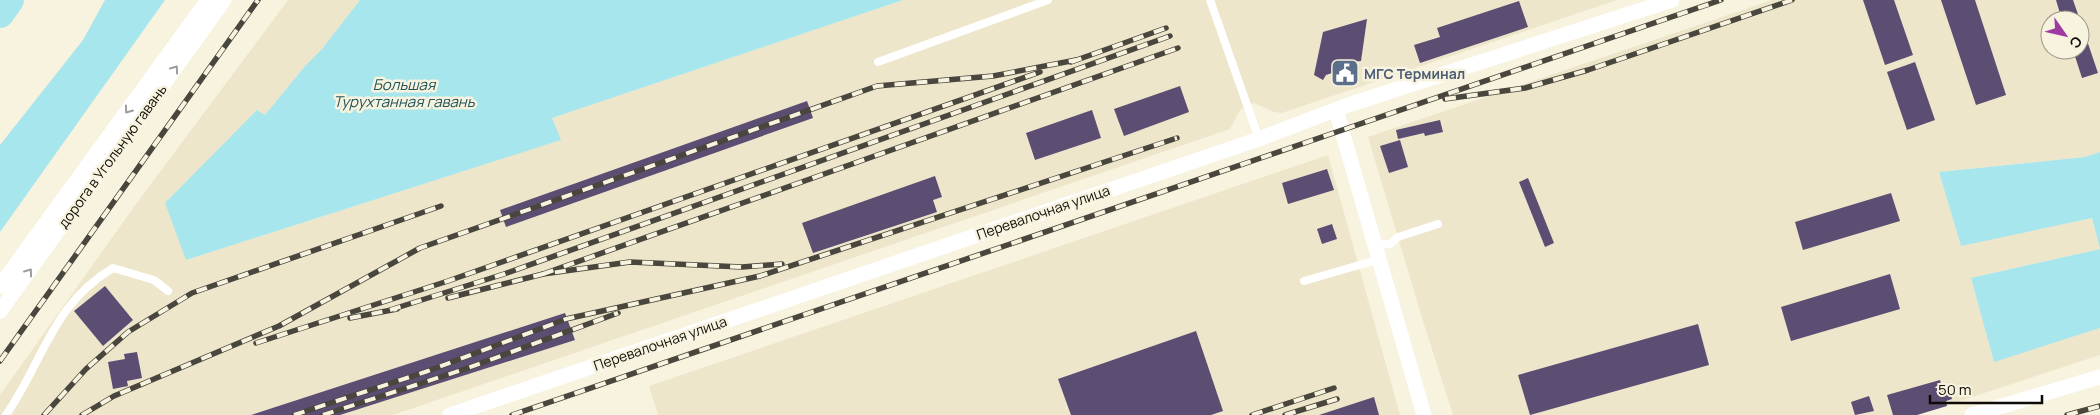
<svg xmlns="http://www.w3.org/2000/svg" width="2100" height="415" font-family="Manrope,sans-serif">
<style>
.built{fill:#ede6cb;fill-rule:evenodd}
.water{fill:#a7e6ed}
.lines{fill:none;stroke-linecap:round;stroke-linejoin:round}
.river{stroke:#a7e6ed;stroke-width:28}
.building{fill:#5c4d73}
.service{stroke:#fff;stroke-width:8}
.minor{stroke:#fff;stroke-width:15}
.rail-casing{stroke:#49463d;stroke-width:5.5}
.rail{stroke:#f8f3df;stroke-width:4;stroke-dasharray:11;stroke-linecap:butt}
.oneway{stroke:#9e9d9b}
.labels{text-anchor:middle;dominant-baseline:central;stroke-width:5;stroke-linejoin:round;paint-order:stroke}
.service-label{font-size:14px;font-weight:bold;fill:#4e5e75;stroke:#f8f3df;text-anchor:start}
.street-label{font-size:14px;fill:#0d0b06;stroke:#f8f3df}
.water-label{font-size:15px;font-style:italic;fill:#1f545a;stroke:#f8f3df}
</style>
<rect width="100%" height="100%" fill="#f8f3df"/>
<g class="built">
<polygon points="288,0 360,0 322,49 305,66 265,116 257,110 186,260 560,140 552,118 903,0 1617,0 1282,113 1274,112 1254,103 1240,110 1230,129 393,415 0,415 0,395 136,204"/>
<path d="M1772 0H2100V152L2085 157 1939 172 1961 245 2092 218 2100 249 1971 278 1994 361 2100 328V355L1917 415H1453L1422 318 1368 137ZM2050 20H2080V50H2050Z"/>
<polygon points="1328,155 1400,415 658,415 649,386"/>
</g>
<g class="water">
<polygon points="105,0 165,0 0,232 0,145 83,40"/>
<polygon points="360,0 903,0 552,118 561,140 186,260 165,203 257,110 265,115 305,66 322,49"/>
<polygon points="2100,152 2100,249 2092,218 1961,246 1939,172 2085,157"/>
<polygon points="2100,249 2100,328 1994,362 1971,278"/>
</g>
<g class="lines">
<polyline class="river" points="0,14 10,0"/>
</g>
<g class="building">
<polygon points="1863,0 1894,0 1913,55 1885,65"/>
<polygon points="1941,0 1975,0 2006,95 1976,105"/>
<polygon points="2056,0 2073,0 2080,20 2062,20"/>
<polygon points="1519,1 1528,27 1420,63 1414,45 1440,37 1437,28"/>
<polygon points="1367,19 1361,61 1353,62 1353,66 1326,75 1323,80 1314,75 1323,32"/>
<polygon points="2080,20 2098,73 2082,78 2073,50 2080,50"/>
<polygon points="1915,62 1935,120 1907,130 1887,72"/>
<polygon points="1180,86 1189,112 1124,136 1114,109"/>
<polygon points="807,101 813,118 506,227 500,210"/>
<polygon points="1092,110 1101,138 1035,160 1026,133"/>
<polygon points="1440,120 1443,132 1425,136 1424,133 1398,139 1396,130"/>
<polygon points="1400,140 1408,167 1389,173 1380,146"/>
<polygon points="1327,169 1334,190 1288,204 1282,183"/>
<polygon points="935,176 942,197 933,200 937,212 813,253 802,223"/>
<polygon points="1528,178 1554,243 1545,247 1519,182"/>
<polygon points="1891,193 1900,221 1803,250 1795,222"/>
<polygon points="1332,224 1337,239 1322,244 1317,229"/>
<polygon points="1890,274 1900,309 1791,341 1781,307"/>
<polygon points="105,286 133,320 103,346 74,311"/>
<polygon points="565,313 575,340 340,415 251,415"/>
<polygon points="1698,324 1709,365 1530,415 1518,375"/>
<polygon points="1196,331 1223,411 1211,415 1071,415 1058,379"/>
<polygon points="137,352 142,378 127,381 128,386 113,389 108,362 125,359 124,354"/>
<polygon points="1940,380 1944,394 1950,392 1952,399 1946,401 1947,406 1917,415 1893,415 1887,395"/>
<polygon points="1869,396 1874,411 1855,415 1851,402"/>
<polygon points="1374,397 1379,415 1319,415"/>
</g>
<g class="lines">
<g class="service">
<polyline points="1210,0 1259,139"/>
<polyline points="878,62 1048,0"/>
<polyline points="1376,245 1390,244 1398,237 1438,224"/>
<polyline points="1304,281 1380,259"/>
<path d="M6 415C43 362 52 304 113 268L154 280 168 291"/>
</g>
<g class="minor">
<polyline points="1336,110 1424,415"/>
<polyline points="0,286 208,0"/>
<polyline points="0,311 224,0"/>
<polyline points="450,415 1259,139 1348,105 1672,0"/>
<polyline points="1972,415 2100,377"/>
</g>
<defs>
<g id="rail">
<polyline points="1071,62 1166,28"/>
<polyline points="1445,99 1525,88 1588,70 1792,0"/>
<polyline points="543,274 1178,48"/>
<polyline points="448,298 543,274 630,262 742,267 782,264"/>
<polyline points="390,310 504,274 1170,36"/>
<polyline points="350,318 397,309"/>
<polyline points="256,343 448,281 1040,72"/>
<polyline points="0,361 258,0"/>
<polyline points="44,415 86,369 128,332 192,293 441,206"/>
<polyline points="82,415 114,396 279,326 420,248 877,86 993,76 1076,60"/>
<polyline points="294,415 428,371 566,319 760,276 1177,138"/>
<polyline points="323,415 465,369 618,313"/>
<polyline points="512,415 1721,0"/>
<polyline points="1252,415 1334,388"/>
<polyline points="1285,415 1337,399"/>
<polyline points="2067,415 2100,406"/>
</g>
</defs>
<use href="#rail" class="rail-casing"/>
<use href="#rail" class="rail"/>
</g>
<defs><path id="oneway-chevron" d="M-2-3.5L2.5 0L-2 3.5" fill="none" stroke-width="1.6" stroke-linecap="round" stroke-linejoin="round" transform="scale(1.25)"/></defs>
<g class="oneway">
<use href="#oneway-chevron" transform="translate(175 69) rotate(-54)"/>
<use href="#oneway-chevron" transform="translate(128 110) rotate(126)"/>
<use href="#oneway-chevron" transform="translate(29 272) rotate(-54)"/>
</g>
<defs>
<symbol id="civic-square" viewBox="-11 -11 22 22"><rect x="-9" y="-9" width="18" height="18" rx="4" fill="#5c6f8a" stroke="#f8f3df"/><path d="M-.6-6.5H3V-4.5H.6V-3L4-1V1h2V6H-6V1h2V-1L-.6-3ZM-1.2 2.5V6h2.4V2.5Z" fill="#fff"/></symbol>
</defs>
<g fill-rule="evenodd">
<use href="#civic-square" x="1329" y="57" width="32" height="32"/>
</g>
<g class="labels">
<g class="service-label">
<text x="1364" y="73">МГС Терминал</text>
</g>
<g class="street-label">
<text transform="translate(112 156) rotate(-54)">дорога в Угольную гавань</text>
<text transform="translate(1043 212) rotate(-19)">Перевалочная улица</text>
<text transform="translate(660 343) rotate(-19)">Перевалочная улица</text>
</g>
<g class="water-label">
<text x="404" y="84">Большая<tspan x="404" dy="17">Турухтанная гавань</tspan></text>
</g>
</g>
<g transform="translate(2065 35) rotate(124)"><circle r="24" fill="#f8f3df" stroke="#9a9688"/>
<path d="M0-4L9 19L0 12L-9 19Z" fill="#9e3aa0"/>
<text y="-8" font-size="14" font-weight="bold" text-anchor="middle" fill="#0d0b06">С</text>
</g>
<path d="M1930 395v8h112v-8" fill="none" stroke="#0d0b06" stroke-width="2.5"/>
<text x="1938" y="395" font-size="15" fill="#0d0b06" stroke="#f8f3df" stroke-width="4" paint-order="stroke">50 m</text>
</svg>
